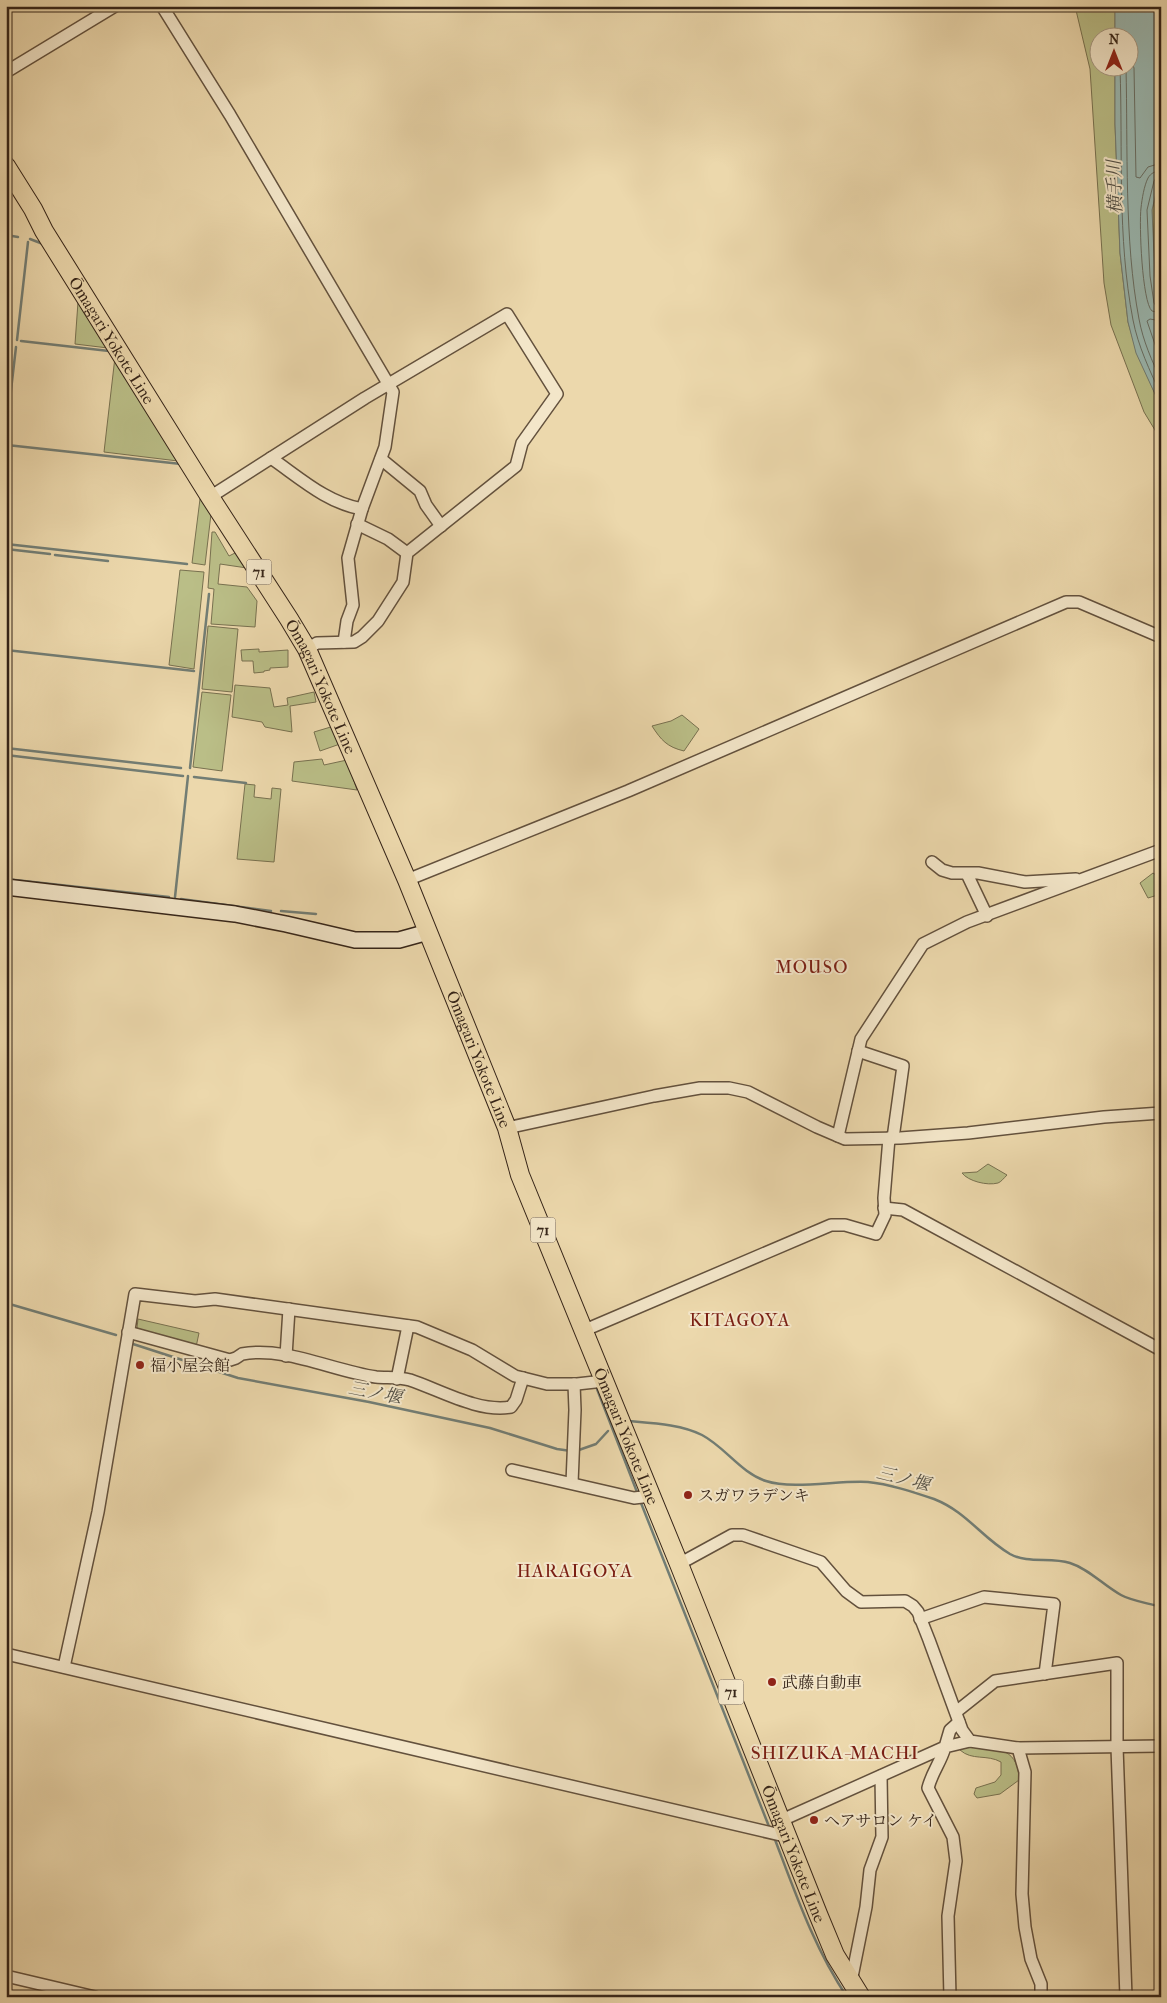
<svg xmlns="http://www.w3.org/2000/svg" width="1167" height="2003" font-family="'IM FELL French Canon','Noto Serif JP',serif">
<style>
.green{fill:#babe87;stroke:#787150}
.water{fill:#9ab8b1;stroke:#727d74}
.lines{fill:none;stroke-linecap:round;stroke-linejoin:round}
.shore{stroke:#686e64;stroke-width:1}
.stream{stroke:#727d74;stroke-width:2.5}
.street-casing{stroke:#63513d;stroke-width:14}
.secondary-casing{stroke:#352418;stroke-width:18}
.primary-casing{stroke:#352418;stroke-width:20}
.street{stroke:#f3e6c9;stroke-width:11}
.secondary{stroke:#f3e6c9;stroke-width:15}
.primary{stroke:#ecd8ac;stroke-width:18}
.poi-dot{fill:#8f2418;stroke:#f3e6c9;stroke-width:2}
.labels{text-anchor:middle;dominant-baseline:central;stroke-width:4;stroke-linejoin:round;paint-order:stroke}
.shield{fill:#f3e6c9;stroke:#6e5e4d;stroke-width:1}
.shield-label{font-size:15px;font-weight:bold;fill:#352418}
.street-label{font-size:16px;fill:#352418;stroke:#f3e6c9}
.poi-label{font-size:16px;fill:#352418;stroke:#f3e6c9;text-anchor:start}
.water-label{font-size:18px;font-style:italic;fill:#535046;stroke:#f3e6c9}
.neighbourhood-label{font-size:18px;letter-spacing:1px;fill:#7a1f14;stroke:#f3e6c9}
.quarter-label{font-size:19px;letter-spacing:1px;fill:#7a1f14;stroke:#f3e6c9}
</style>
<rect width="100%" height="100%" fill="#ecd8ac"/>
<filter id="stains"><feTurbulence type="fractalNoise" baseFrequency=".004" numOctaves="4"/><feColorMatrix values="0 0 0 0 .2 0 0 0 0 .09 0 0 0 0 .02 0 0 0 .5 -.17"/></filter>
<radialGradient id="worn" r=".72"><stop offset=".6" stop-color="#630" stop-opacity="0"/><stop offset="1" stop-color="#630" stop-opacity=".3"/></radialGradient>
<g class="green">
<polygon points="1075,6 1115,6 1115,37 1100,38 1100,68 1115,68 1115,124 1120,253 1128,322 1137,353 1161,407 1161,440 1144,412 1111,325 1104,283 1090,69"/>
<polygon points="1161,172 1161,310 1155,276 1152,210"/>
<polygon points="78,302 108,348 75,344"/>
<polygon points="115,357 178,461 104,452"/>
<polygon points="200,499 211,514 205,565 192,563"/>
<polygon points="212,532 215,532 229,556 237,552 247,568 220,564 218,584 247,587 257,601 255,627 211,624 214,589 208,588"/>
<polygon points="180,570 204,572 194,669 169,665"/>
<polygon points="208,626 238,629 232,692 202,689"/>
<polygon points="259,649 259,652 288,650 288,667 270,668 270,670 264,671 264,672 254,673 253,661 242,661 241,650"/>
<polygon points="235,685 270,688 274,707 288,705 287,698 314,692 316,702 290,706 292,732 265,727 262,722 232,717"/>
<polygon points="202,692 231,695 222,771 193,767"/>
<path d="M682 715 699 729 684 751C667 747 661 740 652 726L671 721Z"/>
<polygon points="334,726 340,744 320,751 314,732"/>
<polygon points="322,759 324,765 347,760 357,790 292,781 294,762"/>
<polygon points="245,784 255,785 254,797 271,799 272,788 281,789 274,862 237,859"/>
<polygon points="1161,871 1161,894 1148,898 1140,883 1153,873 1156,875"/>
<path d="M988 1164 1007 1175C1004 1178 1001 1182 998 1183 987 1186 968 1181 962 1173L977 1172Z"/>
<polygon points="138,1319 199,1333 196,1347 137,1328"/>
<path d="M961 1746C989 1747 1019 1744 1019 1780L1000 1794 977 1798 974 1794 976 1788 995 1782 1001 1775V1762C987 1754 972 1761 960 1750Z"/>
</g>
<polygon class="water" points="1115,6 1161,6 1161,172 1152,210 1155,276 1161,310 1161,407 1136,353 1128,322 1120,253 1115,124 1115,68 1130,68 1130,38 1115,37"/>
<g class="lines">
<g class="shore">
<polyline points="1130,56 1134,68 1136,177 1140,178 1148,167 1161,163"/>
<path d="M1120 68C1123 151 1117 237 1133 320 1138 346 1150 371 1161 395"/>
<path d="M1126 68C1128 148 1124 240 1139 319 1143 341 1152 361 1161 380"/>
<path d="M1161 171C1155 171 1151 173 1148 178 1144 186 1142 199 1141 208 1139 224 1142 302 1152 311L1161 313"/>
<polyline points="1161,177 1156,178 1154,181 1147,210 1150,276 1154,303 1156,306 1161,307"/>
<polyline points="1161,321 1150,319 1147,321 1161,362"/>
</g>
<g class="stream">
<polyline points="6,235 18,237"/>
<polyline points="30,239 43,244"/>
<polyline points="6,340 8,340"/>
<polyline points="17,340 28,242"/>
<polyline points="21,341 109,351"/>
<polyline points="6,433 16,347"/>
<polyline points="7,445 181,464"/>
<polyline points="6,544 187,564"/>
<polyline points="6,549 50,554"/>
<polyline points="55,555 108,561"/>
<polyline points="6,650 194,671"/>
<polyline points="6,748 181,768"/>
<polyline points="6,755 183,776"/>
<polyline points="190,768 209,594"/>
<polyline points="194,777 246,783"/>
<polyline points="6,879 169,897"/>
<polyline points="175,897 188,776"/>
<polyline points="181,899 271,911"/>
<polyline points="281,911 316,914"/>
<polyline points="6,1303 116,1335"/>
<polyline points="133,1344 238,1378 369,1402 490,1428 557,1449 571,1451"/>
<polyline points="597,1389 637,1492"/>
<path d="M628 1421C651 1423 681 1424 702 1435 725 1447 741 1473 766 1481 793 1490 839 1480 868 1482 889 1484 913 1492 934 1499 967 1512 981 1537 1010 1554 1028 1564 1050 1557 1070 1563 1089 1569 1103 1585 1121 1595 1132 1601 1148 1603 1161 1607"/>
<polyline points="576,1451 596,1444 608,1431"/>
<polyline points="641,1503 770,1829"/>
<path d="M774 1837C795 1892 814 1948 847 1997"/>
</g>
<defs>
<g id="street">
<polyline points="162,6 230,115 393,392 385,447 362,509 348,558 353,605 347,621 344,642"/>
<polyline points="6,72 115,6"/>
<path d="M271 458C300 478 327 503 362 509"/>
<polyline points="381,459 420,491 426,505 441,526"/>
<polyline points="210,497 365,398 507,314 557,394 522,443 516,466 407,553 403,582 378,621 362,637 354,642 317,643 307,649"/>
<polyline points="357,524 388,539 407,553"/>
<polyline points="932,862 942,870 952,873 978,873 1025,882 1076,879"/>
<polyline points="967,874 987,916"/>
<polyline points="407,880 628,791 1066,602 1079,602 1161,637"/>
<polyline points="858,1051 903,1066 893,1138"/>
<polyline points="507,1128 654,1096 700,1088 729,1088 748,1092 817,1127 845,1139 900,1138 968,1133 1104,1117 1161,1113"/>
<polyline points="838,1136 861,1039 923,944 967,922 1161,850"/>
<polyline points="884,1208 903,1210 1161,1350"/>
<polyline points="585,1330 831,1225 845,1225 876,1234 885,1215 884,1198 889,1138"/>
<path d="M128 1332 230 1360 236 1358 242 1354C285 1346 333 1371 376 1377 387 1378 399 1377 410 1380 440 1390 479 1413 511 1407L516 1400 523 1378"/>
<polyline points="286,1356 289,1309"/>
<polyline points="397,1379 408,1326"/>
<polyline points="512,1470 634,1498 651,1496"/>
<polyline points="572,1483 575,1410 574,1384"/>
<polyline points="679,1564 732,1535 743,1535 821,1562 846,1591 861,1602 905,1601 913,1606 918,1612 929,1640 962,1730 970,1741 1018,1748 1161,1746"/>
<polyline points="920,1619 984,1597 1054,1604 1045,1674"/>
<polyline points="6,1654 789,1837"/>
<polyline points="64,1667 98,1512 135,1294 195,1301 215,1299 417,1327 472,1350 515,1376 547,1384 577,1384 604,1381"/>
<polyline points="956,1712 995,1681 1117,1663 1117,1747 1126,1997"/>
<polyline points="1018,1748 1025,1772 1022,1894 1025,1927 1031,1959 1041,1984 1041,1997"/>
<polyline points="782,1820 945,1747 950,1730 959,1722"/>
<polyline points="6,1976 95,1997"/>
<polyline points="851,1982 866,1907 870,1870 882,1837 881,1776"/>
<path d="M950 1997 948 1916 956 1861 953 1837 928 1788C932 1772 941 1762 945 1747L970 1741"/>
</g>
<polyline id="secondary" points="6,887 235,914 286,924 355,940 399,940 428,932"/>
<g id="primary">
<path id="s1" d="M6 166 33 209 44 231 210 497 289 619 307 649 407 880 507 1128 520 1175 679 1564 818 1914 835 1955 861 1997"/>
</g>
</defs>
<use href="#street" class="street-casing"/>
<use href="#secondary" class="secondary-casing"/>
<use href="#primary" class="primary-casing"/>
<use href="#street" class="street"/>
<use href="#secondary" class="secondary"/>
<use href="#primary" class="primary"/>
</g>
<g class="poi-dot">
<circle cx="140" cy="1365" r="5"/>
<circle cx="688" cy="1495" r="5"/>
<circle cx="772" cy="1682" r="5"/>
<circle cx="814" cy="1820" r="5"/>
</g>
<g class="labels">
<g class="shield">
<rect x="246.5" y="559.5" width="25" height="25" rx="4"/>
<rect x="530.5" y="1217.5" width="25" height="25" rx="4"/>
<rect x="718.5" y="1679.5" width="25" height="25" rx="4"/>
</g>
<g class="shield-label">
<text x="259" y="572">71</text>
<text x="543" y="1230">71</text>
<text x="731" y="1692">71</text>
</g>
<g class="street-label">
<text stroke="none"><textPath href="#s1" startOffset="204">Ōmagari Yokote Line</textPath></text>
<text stroke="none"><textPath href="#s1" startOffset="609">Ōmagari Yokote Line</textPath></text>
<text stroke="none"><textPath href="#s1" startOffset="1014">Ōmagari Yokote Line</textPath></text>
<text stroke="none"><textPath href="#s1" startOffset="1419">Ōmagari Yokote Line</textPath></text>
<text stroke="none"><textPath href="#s1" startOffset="1869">Ōmagari Yokote Line</textPath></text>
</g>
<g class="poi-label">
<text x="150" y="1365">福小屋会館</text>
<text x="698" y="1495">スガワラデンキ</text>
<text x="782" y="1682">武藤自動車</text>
<text x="824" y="1820">ヘアサロン ケイ</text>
</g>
<g class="water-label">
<text transform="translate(1115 187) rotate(-92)">横手川</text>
<text transform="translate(375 1393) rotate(11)">三ノ堰</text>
<text transform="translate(903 1479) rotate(14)">三ノ堰</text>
</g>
<g class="neighbourhood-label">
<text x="812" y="967">MOUSO</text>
<text x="740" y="1320">KITAGOYA</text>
<text x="575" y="1571">HARAIGOYA</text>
</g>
<g class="quarter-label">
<text x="835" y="1753">SHIZUKA-MACHI</text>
</g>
</g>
<rect width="1167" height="2003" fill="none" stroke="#ecd8ac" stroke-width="25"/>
<rect x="8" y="8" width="1152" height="1988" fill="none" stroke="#352418" stroke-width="2.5"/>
<rect x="12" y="12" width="1142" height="1978" fill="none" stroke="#352418"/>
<g transform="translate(1114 52)"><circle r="24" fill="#f3e6c9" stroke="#a79882"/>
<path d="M0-4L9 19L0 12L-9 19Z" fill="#8f2418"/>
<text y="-8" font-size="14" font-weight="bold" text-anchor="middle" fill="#352418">N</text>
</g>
<rect width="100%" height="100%" filter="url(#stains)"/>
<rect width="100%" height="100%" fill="url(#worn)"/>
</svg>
